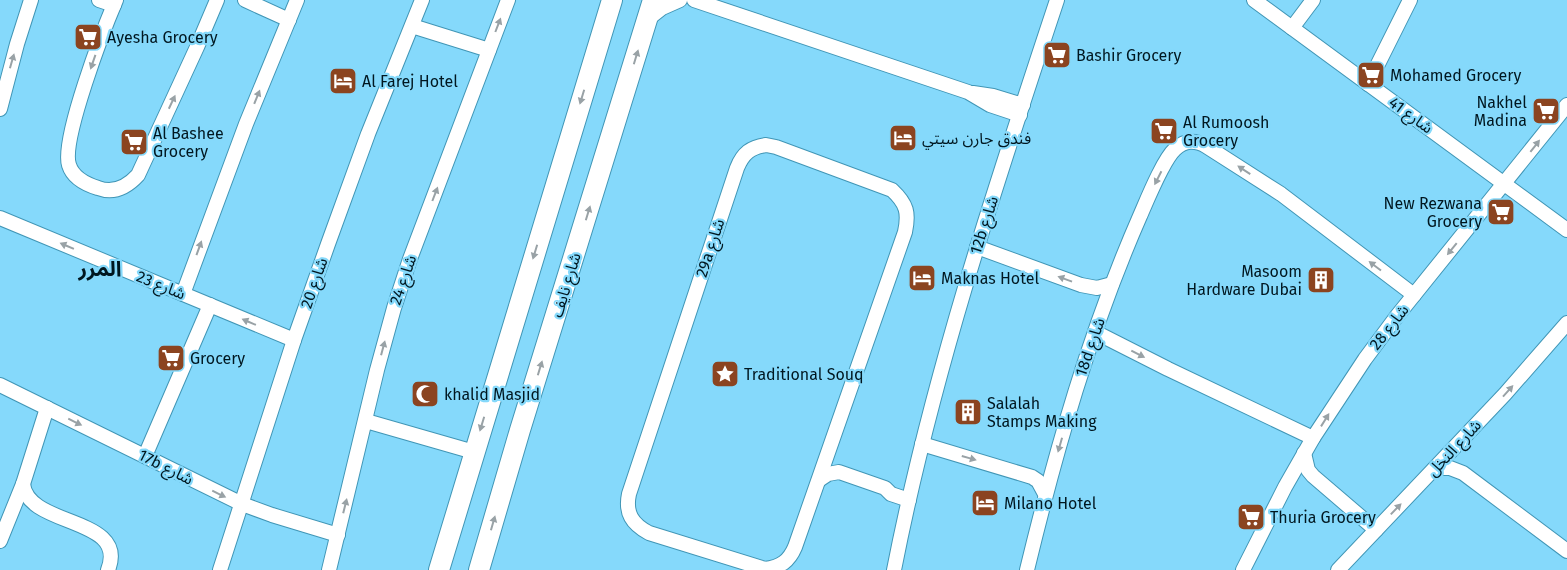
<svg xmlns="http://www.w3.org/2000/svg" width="1567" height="570" font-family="'Fira Sans','Noto Sans Arabic',sans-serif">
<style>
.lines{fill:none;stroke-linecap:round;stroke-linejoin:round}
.street-casing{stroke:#4196b6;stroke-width:16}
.secondary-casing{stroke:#4196b6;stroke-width:22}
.street{stroke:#fff;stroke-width:14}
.secondary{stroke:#fff;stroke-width:20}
.oneway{fill:#99a2a6}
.labels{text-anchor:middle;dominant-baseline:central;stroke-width:4.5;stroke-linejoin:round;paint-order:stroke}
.poi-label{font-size:16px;fill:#001720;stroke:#85d9fb;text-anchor:start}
.street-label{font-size:16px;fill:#001720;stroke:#85d9fb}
.district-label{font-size:21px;font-weight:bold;fill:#001720;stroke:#85d9fb}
</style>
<rect width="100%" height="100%" fill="#85d9fb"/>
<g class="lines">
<defs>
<g id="street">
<polyline points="99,0 114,5"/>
<path d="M116 0C104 28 61 140 69 165 73 178 85 184 98 188 114 194 127 187 138 175L197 47 217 0"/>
<polyline points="245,0 289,20"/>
<polyline points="694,0 968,92 990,105 1020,115"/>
<polyline points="1254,0 1567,230"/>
<polyline points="648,19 662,8 680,0"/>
<polyline points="412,26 489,50"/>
<polyline points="1292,28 1313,0"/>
<polyline points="1368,84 1410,0"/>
<polyline points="973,93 993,96 1023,105"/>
<polyline points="0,109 17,44 31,0"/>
<path d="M766 145 776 147 892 190C907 204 909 213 905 232L795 547C789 561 781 567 765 569L649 533C632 524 625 513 629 494L737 168C743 153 751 147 766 145Z"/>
<polyline points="0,218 294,340"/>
<polyline points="977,247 1081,285 1097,288 1112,284"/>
<polyline points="183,294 246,124 297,0"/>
<polyline points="1095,332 1168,369 1313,438"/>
<polyline points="0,385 242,504 272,515 338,535"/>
<polyline points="366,421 474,452"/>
<polyline points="922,444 1032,477 1038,481 1045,494"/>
<polyline points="1304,453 1308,470 1313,476 1376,530"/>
<polyline points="145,456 210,305"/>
<polyline points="1435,468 1450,468 1463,473 1567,551"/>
<polyline points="819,480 828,474 839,472 885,488 891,494 909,500"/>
<path d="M23 484C28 528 129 516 108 570"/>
<polyline points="0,541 23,484 47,408"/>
<polyline points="220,570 294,340 328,244 368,134 422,0"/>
<polyline points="329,570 377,370 394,308 410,259 508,0"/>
<path d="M894 570C932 376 995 187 1057 0"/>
<path d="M1027 570C1056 450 1090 330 1140 216 1147 200 1163 160 1175 149 1185 140 1195 140 1206 146L1281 194 1414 295"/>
<polyline points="1243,570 1285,487 1313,438 1365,359 1397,316 1567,105"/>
<polyline points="1338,570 1505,394 1567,323"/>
</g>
<g id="secondary">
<polyline points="439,570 612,0"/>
<polyline points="479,570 520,430 653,0"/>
</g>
</defs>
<use href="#street" class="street-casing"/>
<use href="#secondary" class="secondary-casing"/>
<use href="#street" class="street"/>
<use href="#secondary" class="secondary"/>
</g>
<defs><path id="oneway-solid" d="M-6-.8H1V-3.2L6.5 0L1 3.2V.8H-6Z" transform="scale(1.25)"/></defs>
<g class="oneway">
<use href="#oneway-solid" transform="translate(498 25) rotate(-69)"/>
<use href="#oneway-solid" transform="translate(636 57) rotate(-73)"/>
<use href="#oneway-solid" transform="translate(12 61) rotate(-74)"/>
<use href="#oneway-solid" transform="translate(93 62) rotate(109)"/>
<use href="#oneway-solid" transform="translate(257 97) rotate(-68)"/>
<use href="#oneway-solid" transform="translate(582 97) rotate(107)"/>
<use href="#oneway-solid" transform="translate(172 102) rotate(-65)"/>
<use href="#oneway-solid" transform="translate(1535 146) rotate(-52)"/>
<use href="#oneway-solid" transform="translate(1244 170) rotate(-147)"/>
<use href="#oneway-solid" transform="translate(1158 178) rotate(117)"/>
<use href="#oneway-solid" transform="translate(435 194) rotate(-69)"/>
<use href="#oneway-solid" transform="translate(588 213) rotate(-73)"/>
<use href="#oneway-solid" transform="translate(67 246) rotate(-157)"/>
<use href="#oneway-solid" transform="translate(199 248) rotate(-70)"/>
<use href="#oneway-solid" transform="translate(1452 249) rotate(129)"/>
<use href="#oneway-solid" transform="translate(535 252) rotate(107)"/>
<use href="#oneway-solid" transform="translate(1375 266) rotate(-143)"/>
<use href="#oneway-solid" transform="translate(1065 279) rotate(-160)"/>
<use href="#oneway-solid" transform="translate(249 322) rotate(-157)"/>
<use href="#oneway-solid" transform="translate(383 348) rotate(-75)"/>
<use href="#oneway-solid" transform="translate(1138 354) rotate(27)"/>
<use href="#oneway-solid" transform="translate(540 368) rotate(-73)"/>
<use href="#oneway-solid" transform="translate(1508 391) rotate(-48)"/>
<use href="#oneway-solid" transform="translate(1325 420) rotate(-58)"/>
<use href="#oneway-solid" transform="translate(75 422) rotate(26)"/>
<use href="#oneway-solid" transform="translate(482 424) rotate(107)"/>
<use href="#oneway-solid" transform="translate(1060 445) rotate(106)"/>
<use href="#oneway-solid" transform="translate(969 458) rotate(16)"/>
<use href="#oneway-solid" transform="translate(219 494) rotate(26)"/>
<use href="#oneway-solid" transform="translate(345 506) rotate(-76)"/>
<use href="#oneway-solid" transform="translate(1396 509) rotate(-46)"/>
<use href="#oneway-solid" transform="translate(493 523) rotate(-74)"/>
</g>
<defs>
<symbol id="supermarket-square" viewBox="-11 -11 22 22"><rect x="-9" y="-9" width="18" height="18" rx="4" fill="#8b4420" stroke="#85d9fb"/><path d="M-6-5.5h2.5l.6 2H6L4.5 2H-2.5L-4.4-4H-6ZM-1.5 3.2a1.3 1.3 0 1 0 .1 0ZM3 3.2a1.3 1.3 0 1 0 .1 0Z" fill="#fff"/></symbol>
<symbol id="hotel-square" viewBox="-11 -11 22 22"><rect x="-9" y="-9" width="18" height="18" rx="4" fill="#8b4420" stroke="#85d9fb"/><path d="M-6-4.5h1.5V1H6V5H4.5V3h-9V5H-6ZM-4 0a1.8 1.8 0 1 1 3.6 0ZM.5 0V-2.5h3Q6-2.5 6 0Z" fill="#fff"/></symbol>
<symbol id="building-square" viewBox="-11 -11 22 22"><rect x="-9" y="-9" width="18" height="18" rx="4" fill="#8b4420" stroke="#85d9fb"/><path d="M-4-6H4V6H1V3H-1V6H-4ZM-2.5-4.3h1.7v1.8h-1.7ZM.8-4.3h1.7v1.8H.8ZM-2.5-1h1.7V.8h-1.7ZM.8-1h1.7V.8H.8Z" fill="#fff"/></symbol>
<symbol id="sight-square" viewBox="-11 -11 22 22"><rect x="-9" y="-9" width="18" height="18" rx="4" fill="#8b4420" stroke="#85d9fb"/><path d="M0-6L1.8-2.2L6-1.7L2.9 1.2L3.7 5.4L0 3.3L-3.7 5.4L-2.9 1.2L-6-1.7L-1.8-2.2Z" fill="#fff"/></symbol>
<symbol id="mosque-square" viewBox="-11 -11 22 22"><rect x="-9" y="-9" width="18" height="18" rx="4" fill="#8b4420" stroke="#85d9fb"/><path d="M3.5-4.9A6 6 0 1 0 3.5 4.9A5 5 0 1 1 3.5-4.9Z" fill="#fff"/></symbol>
</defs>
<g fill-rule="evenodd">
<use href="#supermarket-square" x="72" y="21" width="32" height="32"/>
<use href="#supermarket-square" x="1041" y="39" width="32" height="32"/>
<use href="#supermarket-square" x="1355" y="59" width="32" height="32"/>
<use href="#hotel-square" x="327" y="65" width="32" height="32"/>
<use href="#supermarket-square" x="1530" y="95" width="32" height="32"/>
<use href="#supermarket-square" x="1148" y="115" width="32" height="32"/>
<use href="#hotel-square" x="887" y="122" width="32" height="32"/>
<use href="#supermarket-square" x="118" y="126" width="32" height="32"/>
<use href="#supermarket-square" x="1485" y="196" width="32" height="32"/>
<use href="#hotel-square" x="906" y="262" width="32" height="32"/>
<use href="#building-square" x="1305" y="264" width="32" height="32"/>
<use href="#supermarket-square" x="155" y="342" width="32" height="32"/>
<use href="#sight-square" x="709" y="358" width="32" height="32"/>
<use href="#mosque-square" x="409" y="378" width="32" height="32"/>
<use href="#building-square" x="952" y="396" width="32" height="32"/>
<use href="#hotel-square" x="969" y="487" width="32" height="32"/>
<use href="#supermarket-square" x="1235" y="501" width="32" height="32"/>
</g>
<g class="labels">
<g class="poi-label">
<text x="107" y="37">Ayesha Grocery</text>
<text x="1076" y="55">Bashir Grocery</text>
<text x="1390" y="75">Mohamed Grocery</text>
<text x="362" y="81">Al Farej Hotel</text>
<text x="1527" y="102" text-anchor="end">Nakhel<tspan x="1527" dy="18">Madina</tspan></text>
<text x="1183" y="122">Al Rumoosh<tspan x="1183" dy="18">Grocery</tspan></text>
<text x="153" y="133">Al Bashee<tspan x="153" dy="18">Grocery</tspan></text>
<text x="922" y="138">فندق جارن سيتي</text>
<text x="1482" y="203" text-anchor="end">New Rezwana<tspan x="1482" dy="18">Grocery</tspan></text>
<text x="1302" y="271" text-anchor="end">Masoom<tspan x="1302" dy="18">Hardware Dubai</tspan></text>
<text x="941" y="278">Maknas Hotel</text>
<text x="190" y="358">Grocery</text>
<text x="744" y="374">Traditional Souq</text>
<text x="444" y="394">khalid Masjid</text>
<text x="987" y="403">Salalah<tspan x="987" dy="18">Stamps Making</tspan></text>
<text x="1004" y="503">Milano Hotel</text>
<text x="1270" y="517">Thuria Grocery</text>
</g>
<g class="street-label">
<text transform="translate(1411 115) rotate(36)">شارع 41</text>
<text transform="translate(984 225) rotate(-72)">12b شارع</text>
<text transform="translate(710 248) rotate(-72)">29a شارع</text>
<text transform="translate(403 280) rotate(-71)">شارع 24</text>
<text transform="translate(314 283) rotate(-71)">شارع 20</text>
<text transform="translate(161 285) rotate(22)">شارع 23</text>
<text transform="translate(566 285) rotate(-73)">شارع نايف</text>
<text transform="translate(1389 327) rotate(-52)">شارع 28</text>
<text transform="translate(1090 347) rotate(-71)">18d شارع</text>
<text transform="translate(1454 448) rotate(-47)">شارع النخل</text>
<text transform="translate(166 467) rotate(27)">17b شارع</text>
</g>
<g class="district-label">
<text x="100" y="269">المرر</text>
</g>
</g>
</svg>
